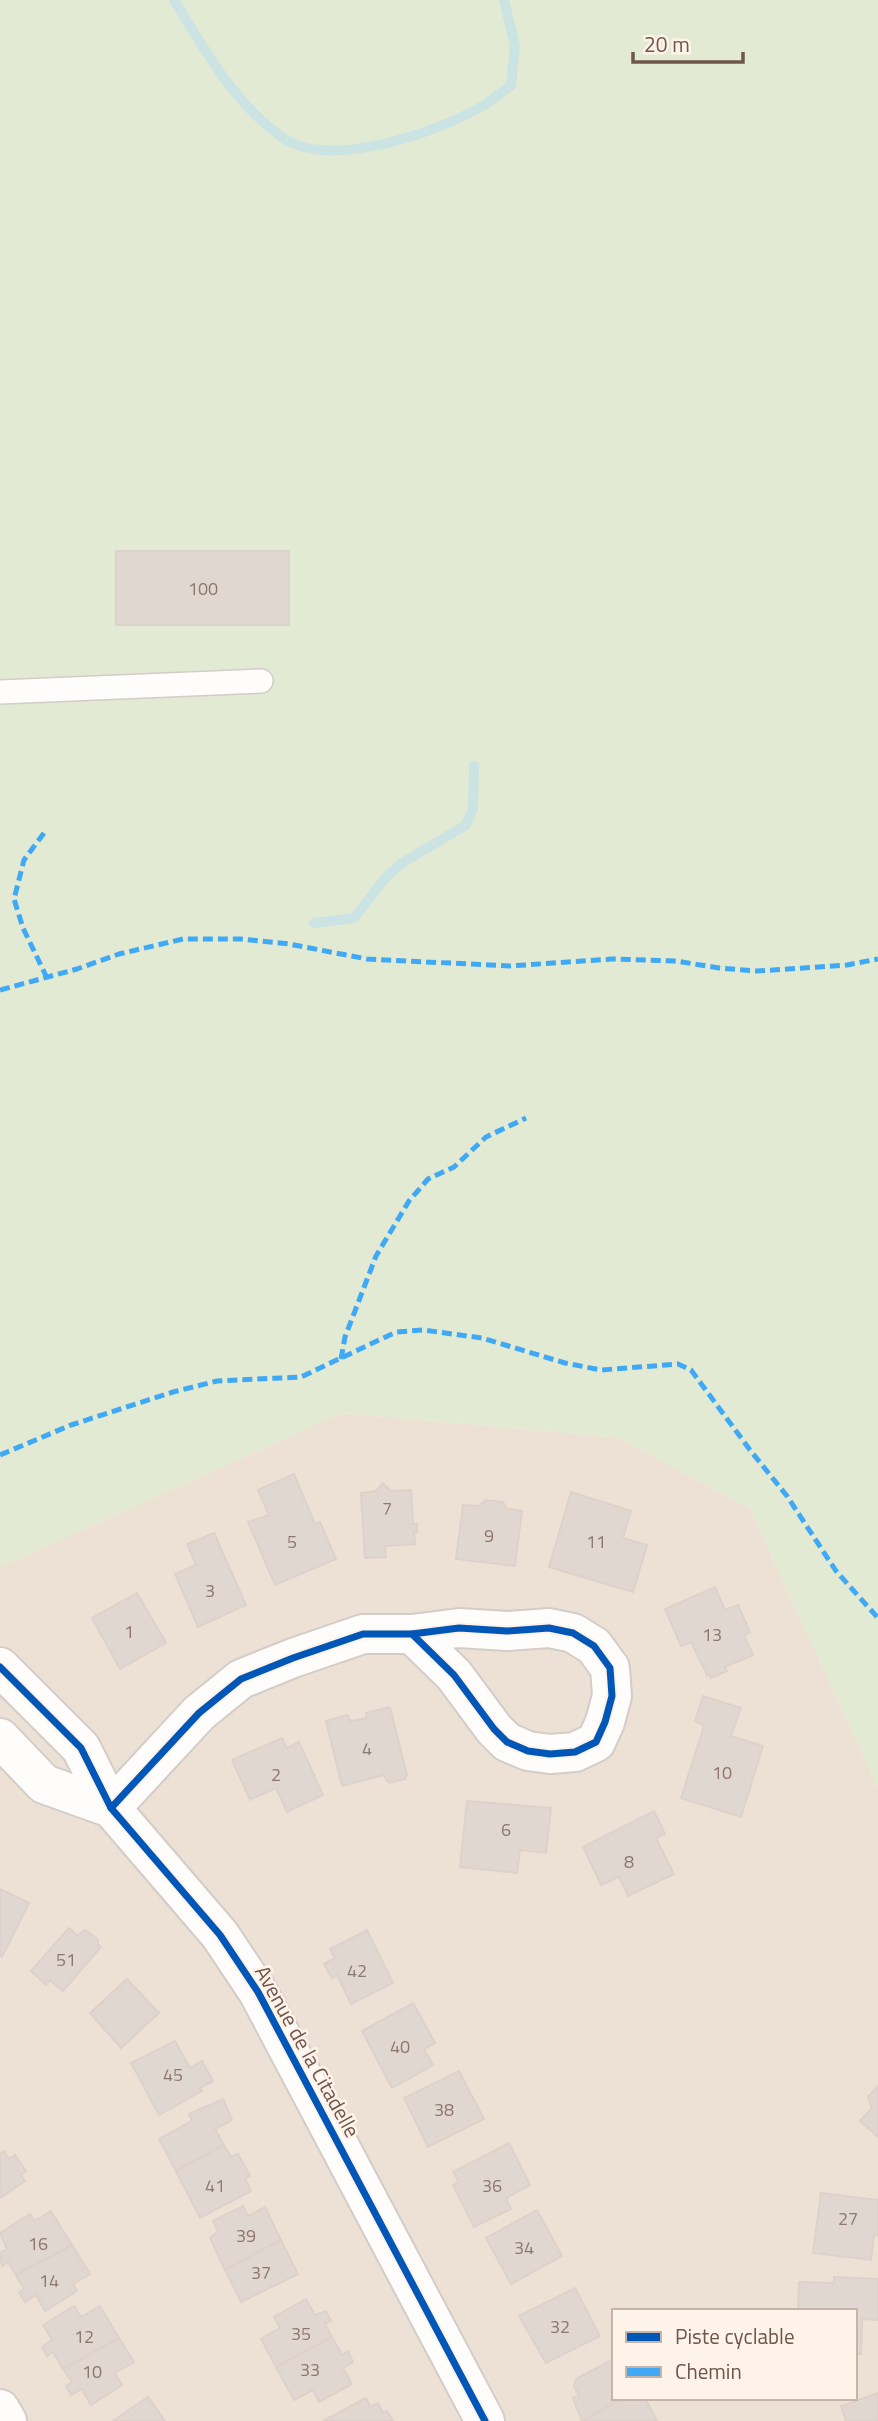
<svg xmlns="http://www.w3.org/2000/svg" width="878" height="2421" font-family="'Titillium Web',sans-serif">
<style>
.residential{fill:#ede1d6;fill-rule:evenodd}
.green{fill:#e3ead4}
.lines{fill:none;stroke-linecap:round;stroke-linejoin:round}
.stream{stroke:#cce3e3;stroke-width:10}
.building{fill:#e1d7d1;stroke:#ddd2cb;stroke-width:2}
.service-casing{stroke:#d3ccc7;stroke-width:26}
.minor-casing{stroke:#d3ccc7;stroke-width:42}
.service{stroke:#fefdfc;stroke-width:23}
.minor{stroke:#fefdfc;stroke-width:38}
.quiet{stroke:#3fa9f5;stroke-width:5;stroke-dasharray:10 5;stroke-linecap:butt}
.cycleway-casing{stroke:#fdf3e8;stroke-width:11}
.cycleway{stroke:#0057b8;stroke-width:7}
.labels{text-anchor:middle;dominant-baseline:central;stroke-width:5;stroke-linejoin:round;paint-order:stroke}
.number-label{font-size:18px;fill:#8d786f}
.street-label{font-size:21px;fill:#6f554c;stroke:#fdf3e8}
</style>
<rect width="100%" height="100%" fill="#f5efe8"/>
<path class="residential" d="M342 1413 620 1438 750 1509 878 1788V2421H0V1567ZM614 2311H855V2398H614Z"/>
<polygon class="green" points="0,0 878,0 878,1788 750,1509 620,1438 342,1413 0,1567"/>
<g class="lines">
<g class="stream">
<path d="M174 0C203 46 230 97 274 131 280 135 285 141 292 143 341 165 435 133 481 107 491 101 501 93 511 85L515 46 504 0"/>
<polyline points="314,923 354,918 387,876 402,863 466,825 473,809 474,766"/>
</g>
</g>
<g class="building">
<rect x="116" y="551" width="173" height="74"/>
<polygon points="294,1474 315,1524 320,1522 336,1559 275,1585 248,1522 269,1515 258,1490"/>
<polygon points="383,1483 391,1491 411,1490 413,1524 417,1524 417,1532 414,1532 415,1544 385,1546 386,1557 365,1558 361,1493 376,1491"/>
<polygon points="571,1492 631,1511 623,1538 647,1545 633,1592 549,1567"/>
<polygon points="486,1500 503,1502 507,1509 522,1511 515,1566 456,1559 463,1505 479,1506"/>
<polygon points="214,1533 246,1605 198,1627 175,1574 196,1565 187,1544"/>
<polygon points="715,1587 725,1610 738,1605 750,1632 744,1635 753,1655 725,1667 727,1671 711,1678 709,1674 707,1675 691,1642 681,1646 665,1609"/>
<polygon points="137,1593 166,1643 120,1669 92,1618"/>
<polygon points="703,1696 741,1708 731,1736 763,1746 741,1817 681,1798 704,1726 695,1721"/>
<polygon points="390,1707 407,1775 405,1779 390,1783 386,1780 384,1775 342,1786 326,1721 348,1715 350,1721 367,1718 366,1713"/>
<polygon points="282,1738 287,1748 299,1742 323,1795 287,1812 276,1788 250,1800 232,1760"/>
<polygon points="467,1801 551,1808 546,1853 520,1850 517,1873 460,1867"/>
<polygon points="654,1811 665,1834 656,1838 674,1874 628,1896 619,1877 601,1885 583,1847"/>
<polygon points="0,1889 29,1903 2,1957 0,1956"/>
<polygon points="69,1928 78,1936 83,1931 87,1931 98,1940 98,1945 101,1947 63,1991 50,1980 46,1985 31,1971"/>
<polygon points="367,1930 393,1983 351,2004 337,1975 332,1978 324,1964 335,1958 330,1949"/>
<polygon points="127,1979 159,2013 121,2048 90,2013"/>
<polygon points="413,2003 435,2043 424,2049 433,2065 392,2088 362,2031"/>
<polygon points="175,2041 190,2068 202,2061 213,2081 200,2088 202,2091 159,2115 131,2063"/>
<polygon points="459,2071 484,2119 428,2147 404,2098"/>
<polygon points="878,2086 878,2137 860,2121 872,2108 868,2097"/>
<polygon points="223,2099 232,2120 215,2129 224,2145 176,2171 159,2139 192,2121 189,2114"/>
<polygon points="509,2143 530,2185 506,2198 511,2209 474,2227 453,2185 459,2182 453,2172"/>
<polygon points="224,2145 231,2157 238,2154 250,2176 245,2178 251,2191 200,2218 176,2171"/>
<polygon points="4,2151 9,2159 15,2155 26,2171 21,2175 25,2181 0,2198 0,2154"/>
<polygon points="821,2193 878,2200 878,2235 874,2235 871,2260 813,2253"/>
<polygon points="243,2206 248,2216 265,2207 281,2240 225,2270 210,2238 218,2231 213,2221"/>
<polygon points="537,2210 562,2256 511,2284 486,2238"/>
<polygon points="51,2211 72,2245 16,2275 8,2262 2,2266 0,2253 7,2249 0,2233 30,2214 34,2221"/>
<polygon points="281,2240 298,2274 241,2302 225,2270"/>
<polygon points="72,2245 90,2274 73,2284 77,2291 45,2311 36,2295 25,2302 19,2292 24,2289 16,2275"/>
<polygon points="834,2277 878,2279 878,2320 862,2319 861,2354 855,2354 855,2311 798,2311 799,2282 834,2283"/>
<polygon points="575,2288 600,2336 546,2363 519,2316"/>
<polygon points="306,2299 315,2315 326,2311 331,2321 325,2324 332,2337 276,2367 261,2339 280,2328 274,2317"/>
<polygon points="74,2306 81,2317 100,2306 119,2338 63,2369 53,2352 47,2356 42,2347 52,2340 43,2325"/>
<polygon points="332,2337 342,2355 348,2351 353,2362 343,2368 352,2384 319,2402 313,2390 294,2400 276,2367"/>
<polygon points="119,2338 134,2362 115,2373 122,2385 91,2405 82,2389 71,2395 66,2386 72,2382 63,2369"/>
<polygon points="614,2359 614,2398 624,2398 582,2421 573,2398 579,2396 574,2386 576,2379"/>
<polygon points="878,2393 878,2421 846,2421 841,2406"/>
<polygon points="148,2397 165,2421 113,2421"/>
<polygon points="366,2398 370,2407 378,2403 383,2413 387,2411 393,2421 323,2421"/>
<polygon points="624,2398 645,2398 657,2421 583,2421"/>
</g>
<g class="lines">
<defs>
<polyline id="service" points="0,692 261,681"/>
<g id="minor">
<polyline points="0,1667 81,1748 111,1808 220,1935 258,1992 485,2421"/>
<polyline points="0,1738 44,1784 111,1808"/>
<polyline points="111,1808 199,1713 241,1679 293,1658 363,1634 412,1634 459,1628 507,1631 549,1628 573,1633 594,1646 610,1668 612,1696 605,1722 596,1742 575,1752 550,1754 528,1751 507,1742 494,1729 454,1675 412,1634"/>
<polyline points="0,2409 7,2421"/>
</g>
</defs>
<use href="#service" class="service-casing"/>
<use href="#minor" class="minor-casing"/>
<use href="#service" class="service"/>
<use href="#minor" class="minor"/>
<g class="quiet">
<polyline points="44,833 24,860 14,899 23,928 47,978"/>
<polyline points="0,990 77,969 119,954 183,939 241,939 289,944 367,959 510,966 612,959 676,961 719,968 757,971 847,965 878,959"/>
<polyline points="341,1359 345,1337 376,1256 409,1201 428,1179 454,1167 486,1137 526,1118"/>
<polyline points="0,1455 71,1425 173,1392 217,1381 301,1377 396,1332 423,1330 482,1338 565,1363 601,1370 678,1364 691,1370 750,1450 787,1496 836,1571 878,1618"/>
</g>
<defs>
<g id="cycleway">
<polyline points="0,1667 81,1748 111,1808 220,1935 258,1992 485,2421"/>
<polyline points="111,1808 199,1713 241,1679 293,1658 363,1634 412,1634 459,1628 507,1631 549,1628 573,1633 594,1646 610,1668 612,1696 605,1722 596,1742 575,1752 550,1754 528,1751 507,1742 494,1729 454,1675 412,1634"/>
</g>
</defs>
<use href="#cycleway" class="cycleway-casing"/>
<use href="#cycleway" class="cycleway"/>
</g>
<g class="labels">
<g class="number-label">
<text x="203" y="588">100</text>
<text x="387" y="1508">7</text>
<text x="489" y="1535">9</text>
<text x="292" y="1541">5</text>
<text x="596" y="1541">11</text>
<text x="210" y="1590">3</text>
<text x="129" y="1631">1</text>
<text x="712" y="1634">13</text>
<text x="367" y="1748">4</text>
<text x="722" y="1772">10</text>
<text x="276" y="1774">2</text>
<text x="506" y="1829">6</text>
<text x="629" y="1861">8</text>
<text x="66" y="1959">51</text>
<text x="357" y="1970">42</text>
<text x="400" y="2046">40</text>
<text x="173" y="2074">45</text>
<text x="444" y="2109">38</text>
<text x="215" y="2185">41</text>
<text x="492" y="2185">36</text>
<text x="848" y="2218">27</text>
<text x="246" y="2235">39</text>
<text x="38" y="2243">16</text>
<text x="524" y="2247">34</text>
<text x="261" y="2272">37</text>
<text x="49" y="2280">14</text>
<text x="560" y="2326">32</text>
<text x="301" y="2333">35</text>
<text x="84" y="2336">12</text>
<text x="310" y="2369">33</text>
<text x="92" y="2371">10</text>
</g>
<g class="street-label">
<text transform="translate(308 2051) rotate(61)">Avenue de la Citadelle</text>
</g>
</g>
<rect x="612" y="2309" width="245" height="91" fill="#fdf3e8" stroke="#c4b4aa" stroke-width="2"/>
<rect x="626" y="2332" width="35" height="10" fill="#0057b8" stroke="#c4b4aa" stroke-width="2"/>
<text x="675" y="2344" font-size="21" fill="#6f554c">Piste cyclable</text>
<rect x="626" y="2367" width="35" height="10" fill="#3fa9f5" stroke="#c4b4aa" stroke-width="2"/>
<text x="675" y="2379" font-size="21" fill="#6f554c">Chemin</text>
<path d="M633 52v10h110v-10" fill="none" stroke="#6f554c" stroke-width="3.5"/>
<text x="644" y="52" font-size="21" fill="#6f554c" stroke="#fdf3e8" stroke-width="5" paint-order="stroke">20 m</text>
</svg>
